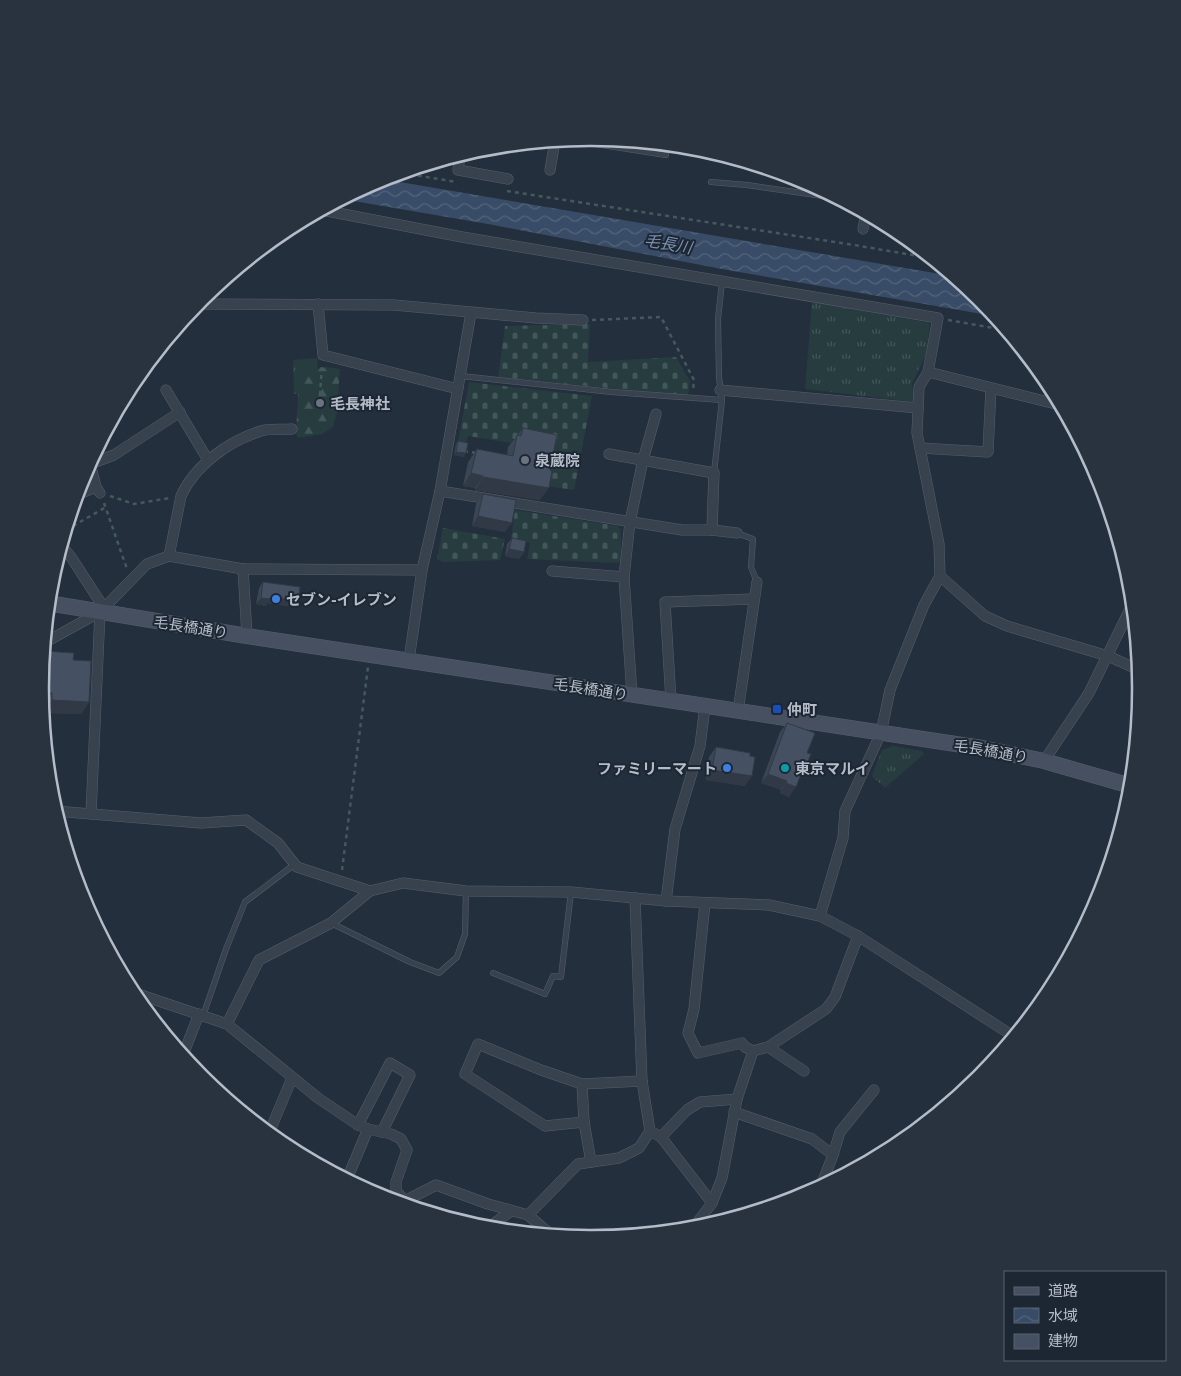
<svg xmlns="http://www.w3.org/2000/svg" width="1181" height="1376" font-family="Montserrat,'Noto Sans JP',sans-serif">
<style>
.grass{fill:url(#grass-tufts)}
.forest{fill:url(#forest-firs)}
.cemetery{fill:url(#cemetery-stones)}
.water{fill:url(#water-waves)}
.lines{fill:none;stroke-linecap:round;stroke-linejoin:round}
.lane-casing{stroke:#565f6c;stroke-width:6}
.street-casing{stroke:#565f6c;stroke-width:11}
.secondary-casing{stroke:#565f6c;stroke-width:16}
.path{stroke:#44595c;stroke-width:2.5;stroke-dasharray:4 4;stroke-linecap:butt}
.lane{stroke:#38414e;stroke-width:5}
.street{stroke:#38414e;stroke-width:10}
.secondary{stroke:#465061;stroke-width:15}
.wall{fill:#3b4654}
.shaded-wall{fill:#303945}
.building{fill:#455162;stroke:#303945}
.worship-dot{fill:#6b7280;stroke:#1d2633;stroke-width:2}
.shop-dot{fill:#3f7fe0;stroke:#1d2633;stroke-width:2}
.transit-dot{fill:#1a4fb4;stroke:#1d2633;stroke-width:2}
.culture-dot{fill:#0f9aa8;stroke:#1d2633;stroke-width:2}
.labels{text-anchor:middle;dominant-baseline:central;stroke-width:4;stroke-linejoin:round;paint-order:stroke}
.poi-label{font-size:15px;font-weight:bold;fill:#b4bcc9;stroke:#1d2633;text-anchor:start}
.street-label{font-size:15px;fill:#b4bcc9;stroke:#1d2633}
.water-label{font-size:16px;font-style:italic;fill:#7c92b1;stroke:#1d2633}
.rim{fill:none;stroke:#b4bcc9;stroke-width:2.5}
</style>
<defs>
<pattern id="grass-tufts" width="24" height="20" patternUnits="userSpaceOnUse" patternTransform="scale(1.25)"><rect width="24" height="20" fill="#263c3f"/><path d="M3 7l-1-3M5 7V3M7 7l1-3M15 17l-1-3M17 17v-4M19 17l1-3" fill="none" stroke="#435659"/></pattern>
<pattern id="forest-firs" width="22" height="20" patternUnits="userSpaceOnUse" patternTransform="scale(1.25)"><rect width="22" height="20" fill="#263c3f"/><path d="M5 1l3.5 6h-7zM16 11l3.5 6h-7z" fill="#435659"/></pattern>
<pattern id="cemetery-stones" width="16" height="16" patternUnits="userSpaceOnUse" patternTransform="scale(1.25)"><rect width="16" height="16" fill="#263c3f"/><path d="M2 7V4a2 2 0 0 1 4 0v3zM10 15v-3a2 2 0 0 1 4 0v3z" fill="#435659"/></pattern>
<pattern id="water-waves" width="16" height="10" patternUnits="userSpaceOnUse" patternTransform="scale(1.25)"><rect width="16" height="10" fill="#394c67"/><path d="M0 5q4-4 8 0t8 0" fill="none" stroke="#53647b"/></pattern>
</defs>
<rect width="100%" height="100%" fill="#242f3e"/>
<g class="grass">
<polygon points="812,302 930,323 926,354 912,384 914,402 805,389"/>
<polygon points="318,358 315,392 294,394 293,360"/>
<polygon points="893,746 922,751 924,754 885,788 872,776 882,750"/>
</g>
<polygon class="forest" points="327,367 340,369 337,412 333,427 322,434 298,438 296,433 298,396 297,372"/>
<g class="cemetery">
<polygon points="590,324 588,362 676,357 690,381 688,396 498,377 505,326"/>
<polygon points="469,382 592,396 574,490 545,486 553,446 513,439 512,443 468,436 466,443 458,442"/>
<polygon points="515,510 618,526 621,530 621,560 618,563 527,559 530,543 511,539"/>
<polygon points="443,528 505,539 500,560 443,562 437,559"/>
</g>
<polygon class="water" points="382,179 952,276 980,299 994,316 722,269 488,224 342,199"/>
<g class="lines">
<defs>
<g id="lane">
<polyline points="570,140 666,155"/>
<polyline points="711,182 747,185 837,198"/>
<polyline points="461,376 612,392 722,400"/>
<polyline points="714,473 722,400 719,377 718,319 722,282"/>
<polyline points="737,533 753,539 751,567 757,582"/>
<polyline points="331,923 410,962 439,973 457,957 465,934 466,891"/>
<polyline points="493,973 545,994 553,976 561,977 571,892"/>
<polyline points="203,1016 226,949 245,902 295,864"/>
</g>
<g id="street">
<polyline points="460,155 458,170 508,179"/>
<polyline points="550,170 555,141"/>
<polyline points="322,210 462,237 938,318 928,372 919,387 917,433 939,544 940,576 924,605 890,690 881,733 845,811 843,838 820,916"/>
<polyline points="863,229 866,214"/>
<polyline points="197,304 394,305 536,318 583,320"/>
<polyline points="318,304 323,355 458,389"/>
<polyline points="928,372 1060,405"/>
<polyline points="166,390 208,460"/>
<polyline points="720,390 918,408"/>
<polyline points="920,448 988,452 991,388"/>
<polyline points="609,454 714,473 712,530"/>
<polyline points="90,463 96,487 100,493"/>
<polyline points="90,464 114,455 180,412"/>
<polyline points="440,491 682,530 712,530 737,533"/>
<polyline points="77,495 96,487"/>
<polyline points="61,545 71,557 104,608"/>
<path d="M169 556 181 496C195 465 229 441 261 431 270 428 282 430 292 429"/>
<polyline points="243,569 422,570"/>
<polyline points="552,571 624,577"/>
<polyline points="940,576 985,616 1007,626 1108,656 1139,670"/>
<polyline points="44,643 100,612"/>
<polyline points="409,660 422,570 440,491 471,313"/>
<polyline points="632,695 624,577 630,522 643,460 656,414"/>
<polyline points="671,701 665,602 754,599"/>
<polyline points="738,711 757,582"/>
<polyline points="1044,761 1089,693 1133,603"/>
<polyline points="55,811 201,823 246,820 278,843 297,867 370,891 403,883 466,891 571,892 666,901 769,905 820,916 858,936 1013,1036"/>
<polyline points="91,814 100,612 147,564 169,556 243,569 247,636"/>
<polyline points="666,901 675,829 700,746 705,706"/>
<polyline points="705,903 694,1009 688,1033 698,1053 742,1043 745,1047 753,1051 768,1047 804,1071"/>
<polyline points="132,992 227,1024 318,1098 358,1125 368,1129 391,1134 401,1139 407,1150 396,1182 396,1191 405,1201 403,1204"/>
<polyline points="227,1024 259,960 331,923 370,891"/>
<polyline points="768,1047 826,1009 835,997 858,936"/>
<polyline points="183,1055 199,1014"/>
<polyline points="582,1084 584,1122 545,1126 465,1074 478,1044 541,1070 582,1084 642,1081"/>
<polyline points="734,1112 812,1139 833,1155"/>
<polyline points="584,1122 591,1162"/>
<polyline points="358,1125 390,1063 410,1075 382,1132"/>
<polyline points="650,1131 661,1137 712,1203"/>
<polyline points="269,1133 292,1078"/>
<polyline points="661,1137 687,1110 700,1102 737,1099"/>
<polyline points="347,1179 368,1129"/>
<polyline points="821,1186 833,1155 840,1132 874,1090"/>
<polyline points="405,1201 436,1185 488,1204 528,1215 550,1234"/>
<polyline points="528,1215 578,1164 619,1158 639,1148 650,1131 642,1081 635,898"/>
<polyline points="488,1228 511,1211"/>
<polyline points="693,1228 712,1203 722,1178 737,1099 753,1051"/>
</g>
<polyline id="secondary" points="48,603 247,636 982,748 1044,761 1131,786"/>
</defs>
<use href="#lane" class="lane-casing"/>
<use href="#street" class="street-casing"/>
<use href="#secondary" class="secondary-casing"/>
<g class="path">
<polyline points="402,173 457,182"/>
<polyline points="507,191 854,245 930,258"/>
<polyline points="592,320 661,317 694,380 693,390"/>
<polyline points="948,320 1005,330"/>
<polyline points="320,395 322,366"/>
<polyline points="464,451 476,453"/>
<polyline points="110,496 134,504 170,498"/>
<polyline points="104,503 127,569"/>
<polyline points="66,530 106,507"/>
<polyline points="342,870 368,667"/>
</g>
<use href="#lane" class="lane"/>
<use href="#street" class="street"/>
<use href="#secondary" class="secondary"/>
</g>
<g class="wall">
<polygon points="523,428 540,500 475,490 475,488 463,486 468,462 477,449 507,455 508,447"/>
<polygon points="458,441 464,457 454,455 456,444"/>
<polygon points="483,494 505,532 472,526 476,504"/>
<polygon points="512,538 524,552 519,559 505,556 507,544"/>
<polygon points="263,582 294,607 267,603 266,606 256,604 259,588"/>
<polygon points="73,660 89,702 81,714 43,713 43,705"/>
<polygon points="787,723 807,753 803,770 789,797 780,793 781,790 761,783 780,732"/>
<polygon points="716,747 745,786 706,780 709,757"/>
</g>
<g class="shaded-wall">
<polygon points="456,452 466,453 464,457 454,455"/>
<polygon points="471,473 483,476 475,488 463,486"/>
<polygon points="483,477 549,488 540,500 475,490"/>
<polygon points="478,516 512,523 505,532 472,526"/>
<polygon points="509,549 524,552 519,559 505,556"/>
<polygon points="271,597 298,601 294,607 267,603 266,606 256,604 261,598"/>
<polygon points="40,692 52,693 43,705 42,705"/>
<polygon points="52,700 89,702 81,714 43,713"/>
<polygon points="712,770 752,776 745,786 706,780"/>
<polygon points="768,774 787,781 781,790 761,783"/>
<polygon points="786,783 796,787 789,797 780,793"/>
</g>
<g class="building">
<polygon points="523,428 557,435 550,470 552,471 549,488 483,477 483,476 471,473 477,449 513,456 517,435 521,436"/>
<polygon points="458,441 468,443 466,453 456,452"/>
<polygon points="483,494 516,500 512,523 478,516"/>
<polygon points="512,538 526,541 524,552 509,549"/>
<polygon points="263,582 300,587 298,601 271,597 270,599 261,598"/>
<polygon points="44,651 74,653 73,660 91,661 89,702 52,700 52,693 40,692 40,688"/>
<polygon points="787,723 815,733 807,753 811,754 807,764 805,764 796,787 786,783 787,781 768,774"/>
<polygon points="716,747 750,753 750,756 755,757 752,776 712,770"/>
</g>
<g class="worship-dot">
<circle cx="320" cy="403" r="5"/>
<circle cx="525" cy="460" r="5"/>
</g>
<g class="shop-dot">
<circle cx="276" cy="599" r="5"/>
<circle cx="727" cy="768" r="5"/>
</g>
<rect class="transit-dot" x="772" y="704" width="10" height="10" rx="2.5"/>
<circle class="culture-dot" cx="785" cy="768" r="5"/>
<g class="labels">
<g class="poi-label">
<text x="330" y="403">毛長神社</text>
<text x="535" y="460">泉蔵院</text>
<text x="286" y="599">セブン-イレブン</text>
<text x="787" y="709">仲町</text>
<text x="717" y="768" text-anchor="end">ファミリーマート</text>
<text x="795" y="768">東京マルイ</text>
</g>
<g class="street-label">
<text transform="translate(191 627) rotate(9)">毛長橋通り</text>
<text transform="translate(591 689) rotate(9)">毛長橋通り</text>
<text transform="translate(991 751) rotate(10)">毛長橋通り</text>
</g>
<g class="water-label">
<text transform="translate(668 244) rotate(10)">毛長川</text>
</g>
</g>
<path d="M0 0H1181V1376H0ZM590 146H591A541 541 0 0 1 1132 687V689A541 541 0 0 1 591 1230H590A541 541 0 0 1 49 689V687A541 541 0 0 1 590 146Z" fill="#29323f" fill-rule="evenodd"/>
<path class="rim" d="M590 146H591A541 541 0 0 1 1132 687V689A541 541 0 0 1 591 1230H590A541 541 0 0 1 49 689V687A541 541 0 0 1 590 146Z"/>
<rect x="1004" y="1271" width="162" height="90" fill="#1d2633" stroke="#59626f"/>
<rect x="1014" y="1287" width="25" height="8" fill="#465061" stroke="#59626f"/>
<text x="1048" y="1296" font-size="15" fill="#b4bcc9">道路</text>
<rect x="1014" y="1308" width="25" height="15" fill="url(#water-waves)" stroke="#59626f"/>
<text x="1048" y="1321" font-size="15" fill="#b4bcc9">水域</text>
<rect x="1014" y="1334" width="25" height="15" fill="#455162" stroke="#59626f"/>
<text x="1048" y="1346" font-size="15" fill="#b4bcc9">建物</text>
</svg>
